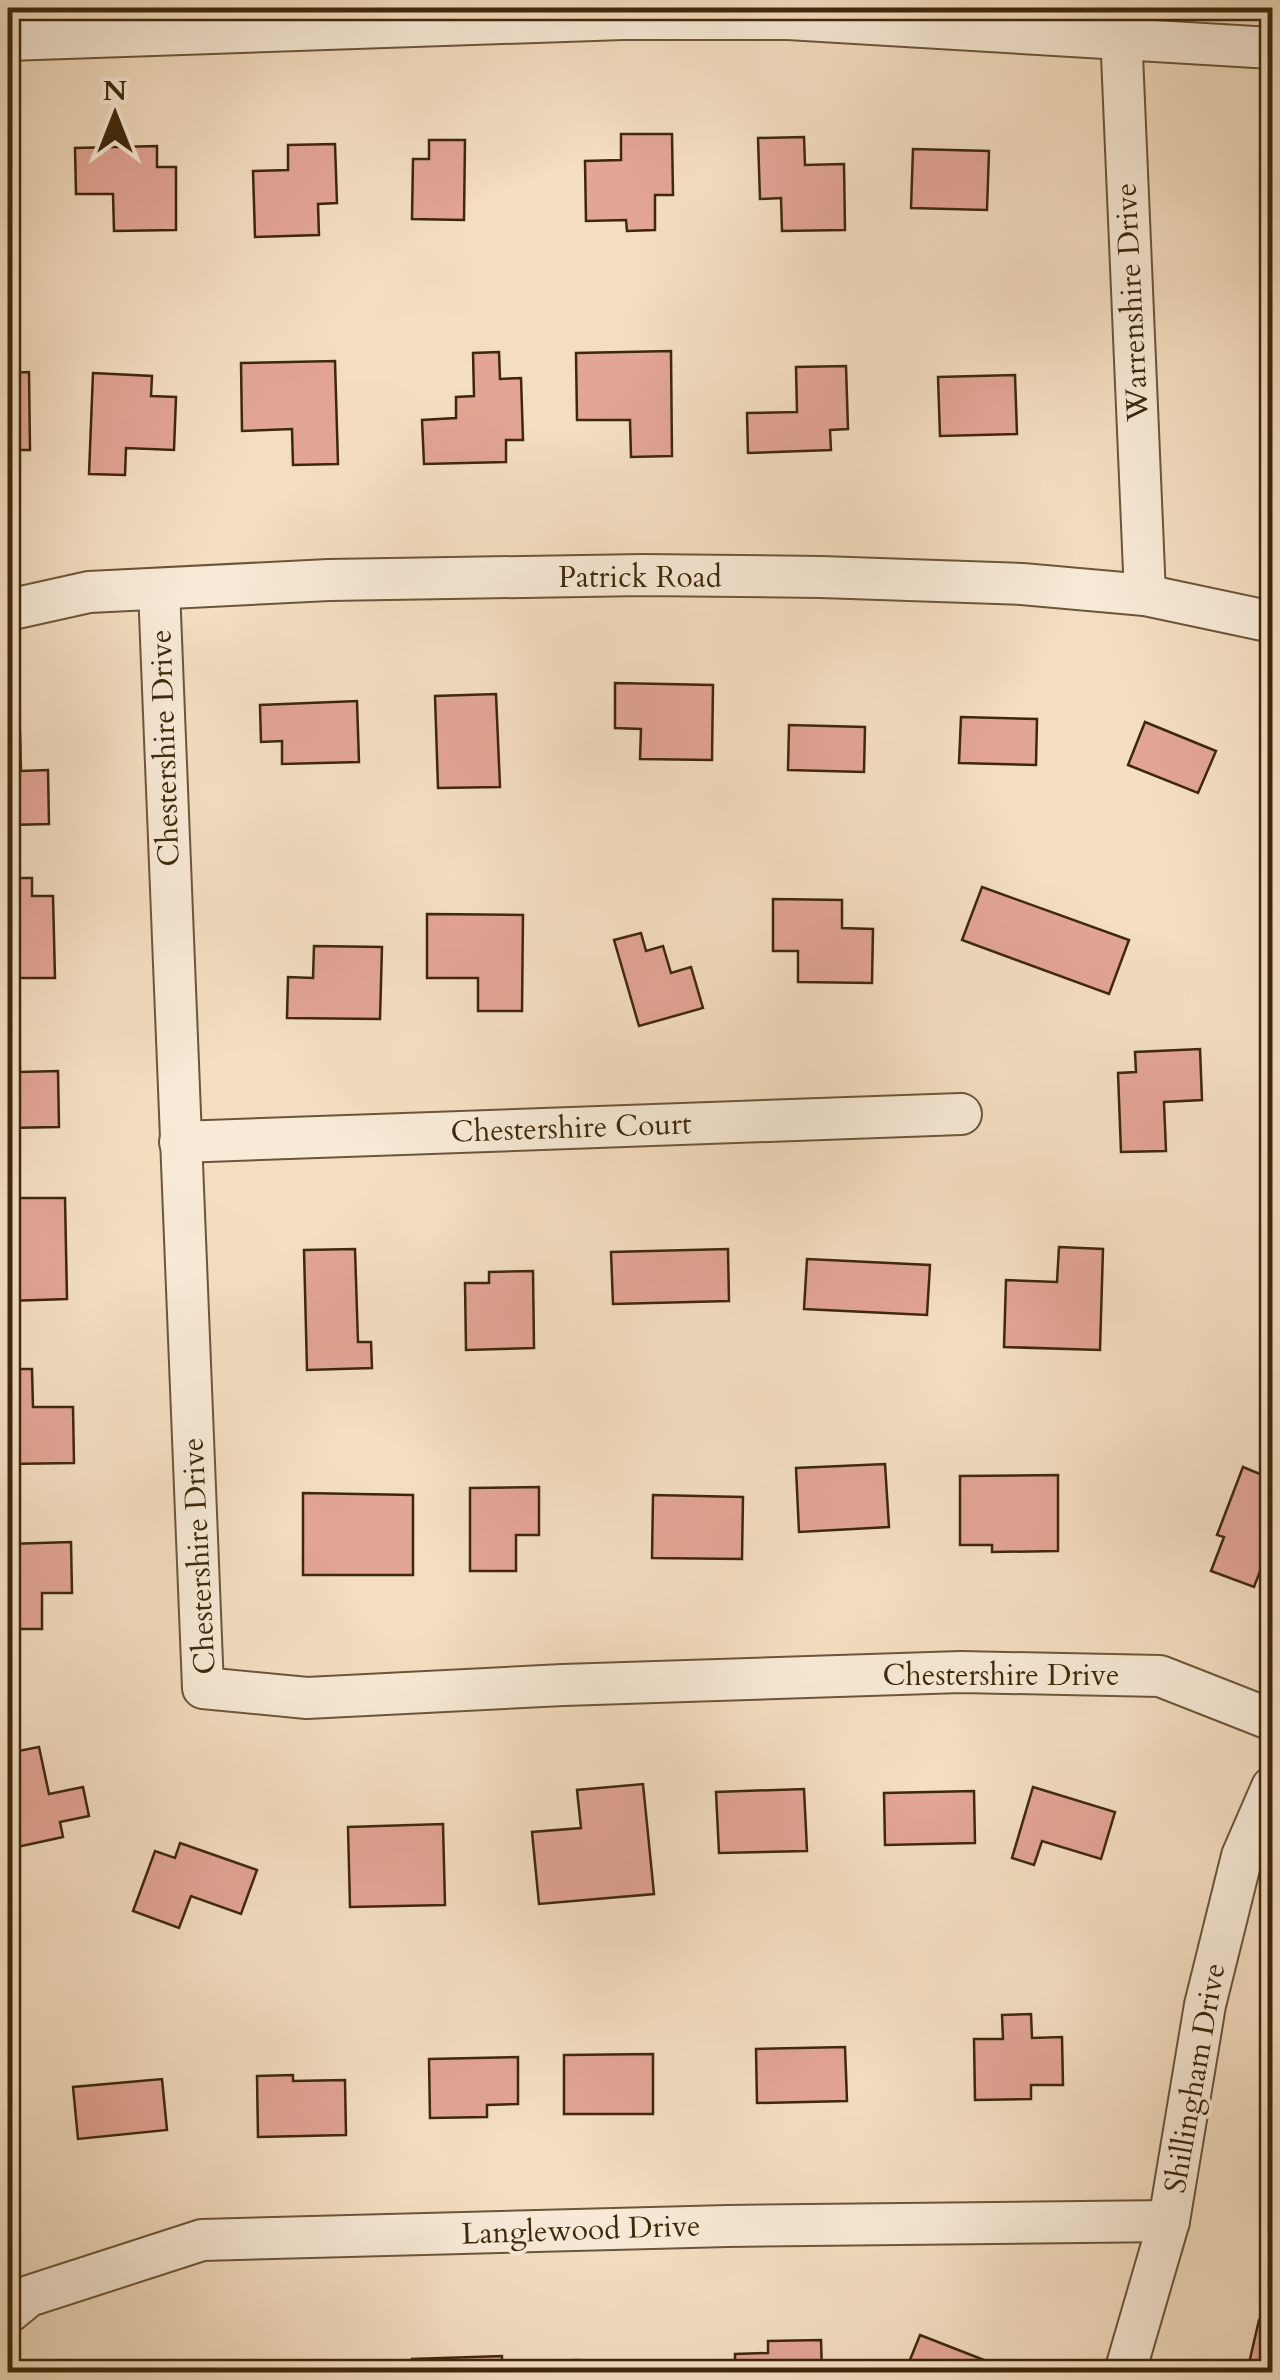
<svg xmlns="http://www.w3.org/2000/svg" width="1280" height="2380" font-family="Cardo,serif">
<style>
.building{fill:#e3a595;stroke:#3e280a;stroke-width:2.5}
.lines{fill:none;stroke-linecap:round;stroke-linejoin:round}
.minor-casing{stroke:#6c5638;stroke-width:44}
.minor{stroke:#f8ead7;stroke-width:40}
.labels{text-anchor:middle;dominant-baseline:central;stroke-width:8;stroke-linejoin:round;paint-order:stroke}
.street-label{font-size:30px;fill:#3e280a;stroke:#f8ead7}
</style>
<rect width="100%" height="100%" fill="#f4dec1"/>
<filter id="stains"><feTurbulence type="fractalNoise" baseFrequency=".002" numOctaves="4"/><feColorMatrix values="0 0 0 0 .2 0 0 0 0 .09 0 0 0 0 .02 0 0 0 .5 -.17"/></filter>
<radialGradient id="worn" r=".72"><stop offset=".6" stop-color="#630" stop-opacity="0"/><stop offset="1" stop-color="#630" stop-opacity=".3"/></radialGradient>
<g class="building">
<polygon points="621,134 672,134 673,195 655,195 655,230 627,231 626,220 586,221 585,161 621,160"/>
<polygon points="804,137 805,165 844,164 845,230 782,231 781,198 760,199 758,138"/>
<polygon points="429,140 465,140 464,220 412,219 413,159 429,159"/>
<polygon points="335,144 337,203 318,204 319,235 255,237 253,171 288,170 288,145"/>
<polygon points="157,146 157,167 176,167 176,230 114,231 113,194 76,194 75,148"/>
<polygon points="913,149 989,151 987,210 911,208"/>
<polygon points="671,351 672,456 631,457 630,420 577,420 576,353"/>
<polygon points="499,352 500,379 521,378 523,440 506,440 506,462 424,464 422,420 456,418 456,397 474,396 473,353"/>
<polygon points="335,361 338,464 293,465 292,429 242,431 241,363"/>
<polygon points="846,366 848,429 830,430 831,450 748,453 747,413 797,412 796,367"/>
<polygon points="29,372 30,450 8,450 8,373"/>
<polygon points="93,373 152,376 151,396 176,397 174,450 126,448 125,475 89,474"/>
<polygon points="1015,375 1017,434 940,436 938,377"/>
<polygon points="615,683 713,685 712,760 640,759 641,729 615,728"/>
<polygon points="496,694 500,787 438,788 435,696"/>
<polygon points="357,701 359,762 282,764 282,741 261,742 260,705"/>
<polygon points="961,717 1037,719 1036,765 959,763"/>
<polygon points="1145,722 1216,751 1198,793 1128,765"/>
<polygon points="789,725 865,727 864,772 788,770"/>
<polygon points="8,732 20,732 21,771 48,770 49,824 10,825 10,817 8,817"/>
<polygon points="8,878 32,878 32,896 53,896 55,978 12,978 10,928 8,928"/>
<polygon points="982,887 1129,940 1109,994 962,940"/>
<polygon points="773,899 842,900 842,928 873,929 872,983 798,982 798,951 773,951"/>
<polygon points="427,914 523,915 522,1011 478,1011 478,978 427,978"/>
<polygon points="641,933 646,951 663,946 671,973 691,967 703,1008 639,1026 614,940"/>
<polygon points="314,946 382,947 380,1019 287,1018 288,977 313,978"/>
<polygon points="8,1034 19,1034 20,1072 58,1071 59,1127 8,1128"/>
<polygon points="1200,1049 1202,1100 1164,1102 1166,1151 1121,1152 1118,1073 1136,1072 1135,1052"/>
<polygon points="18,1198 65,1198 67,1299 8,1301 8,1234 19,1234"/>
<polygon points="1059,1247 1103,1249 1100,1350 1004,1347 1006,1280 1057,1282"/>
<polygon points="355,1249 358,1342 371,1342 372,1368 307,1370 304,1250"/>
<polygon points="728,1249 729,1301 613,1304 611,1252"/>
<polygon points="807,1259 930,1265 927,1315 804,1309"/>
<polygon points="533,1271 534,1348 466,1350 465,1283 489,1283 489,1272"/>
<polygon points="8,1369 32,1369 33,1407 73,1407 74,1463 8,1464"/>
<polygon points="885,1464 889,1527 799,1532 796,1468"/>
<polygon points="1243,1467 1272,1479 1272,1540 1254,1587 1211,1571 1224,1537 1217,1535"/>
<polygon points="1058,1475 1058,1551 992,1552 992,1545 960,1545 960,1476"/>
<polygon points="539,1487 539,1535 516,1535 516,1571 470,1571 470,1488"/>
<polygon points="303,1493 413,1495 413,1575 303,1575"/>
<polygon points="653,1495 743,1497 742,1559 652,1558"/>
<polygon points="71,1542 72,1593 42,1593 42,1629 8,1629 8,1544"/>
<polygon points="39,1747 49,1794 83,1787 89,1816 60,1822 63,1837 8,1849 8,1753"/>
<polygon points="643,1784 654,1894 539,1904 532,1832 581,1828 577,1790"/>
<polygon points="1033,1787 1115,1812 1101,1859 1042,1841 1034,1865 1012,1858"/>
<polygon points="804,1789 807,1851 719,1853 716,1792"/>
<polygon points="974,1791 975,1843 885,1845 884,1793"/>
<polygon points="443,1824 445,1905 350,1907 348,1827"/>
<polygon points="180,1843 257,1870 241,1914 191,1896 179,1928 133,1911 155,1851 175,1858"/>
<polygon points="1031,2014 1032,2038 1062,2037 1063,2085 1031,2085 1031,2099 975,2100 974,2039 1003,2039 1002,2015"/>
<polygon points="845,2047 847,2101 757,2103 756,2049"/>
<polygon points="653,2054 653,2114 564,2114 564,2055"/>
<polygon points="518,2057 518,2104 487,2105 487,2117 430,2118 429,2059"/>
<polygon points="293,2075 293,2081 345,2080 346,2135 258,2137 257,2076"/>
<polygon points="162,2079 167,2130 78,2139 73,2087"/>
<polygon points="1259,2320 1272,2323 1272,2372 1247,2372"/>
<polygon points="920,2335 1002,2367 1000,2372 905,2372"/>
<polygon points="821,2340 822,2372 735,2372 735,2354 768,2353 768,2341"/>
<polygon points="502,2356 502,2372 412,2372 412,2359"/>
<polygon points="576,2360 632,2362 631,2372 575,2372"/>
<polygon points="310,2368 310,2372 221,2372"/>
</g>
<g class="lines">
<defs>
<g id="minor">
<polyline points="1120,8 1145,595"/>
<polyline points="8,40 623,19 788,19 1272,48"/>
<polyline points="159,589 203,1688 307,1698 563,1685 961,1672 1160,1676 1272,1720"/>
<polyline points="8,610 89,592 329,580 643,575 821,577 1022,584 1145,595 1272,622"/>
<polyline points="180,1142 961,1114"/>
<polyline points="8,2313 29,2296 202,2240 728,2226 1169,2221"/>
<polyline points="1125,2372 1169,2221 1205,2005 1242,1856 1272,1787"/>
</g>
</defs>
<use href="#minor" class="minor-casing"/>
<use href="#minor" class="minor"/>
</g>
<g class="labels">
<g class="street-label">
<text transform="translate(1132 302) rotate(-93)">Warrenshire Drive</text>
<text x="640" y="577">Patrick Road</text>
<text transform="translate(165 748) rotate(-92)">Chestershire Drive</text>
<text transform="translate(571 1128) rotate(-2)">Chestershire Court</text>
<text transform="translate(199 1556) rotate(-93)">Chestershire Drive</text>
<text x="1001" y="1675">Chestershire Drive</text>
<text transform="translate(1195 2078) rotate(-80)">Shillingham Drive</text>
<text transform="translate(581 2230) rotate(-2)">Langlewood Drive</text>
</g>
</g>
<rect width="1280" height="2380" fill="none" stroke="#f4dec1" stroke-width="40"/>
<rect x="10" y="10" width="1260" height="2360" fill="none" stroke="#3e280a" stroke-width="5"/>
<rect x="20" y="20" width="1240" height="2340" fill="none" stroke="#3e280a" stroke-width="2.5"/>
<g transform="translate(115 115)" stroke="#f8ead7" stroke-width="8" paint-order="stroke">
<path d="M0-8L18 38L0 25L-18 38Z" fill="#3e280a"/>
<text y="-15" font-size="28" font-weight="bold" text-anchor="middle" fill="#3e280a">N</text>
</g>
<rect width="100%" height="100%" filter="url(#stains)"/>
<rect width="100%" height="100%" fill="url(#worn)"/>
</svg>
